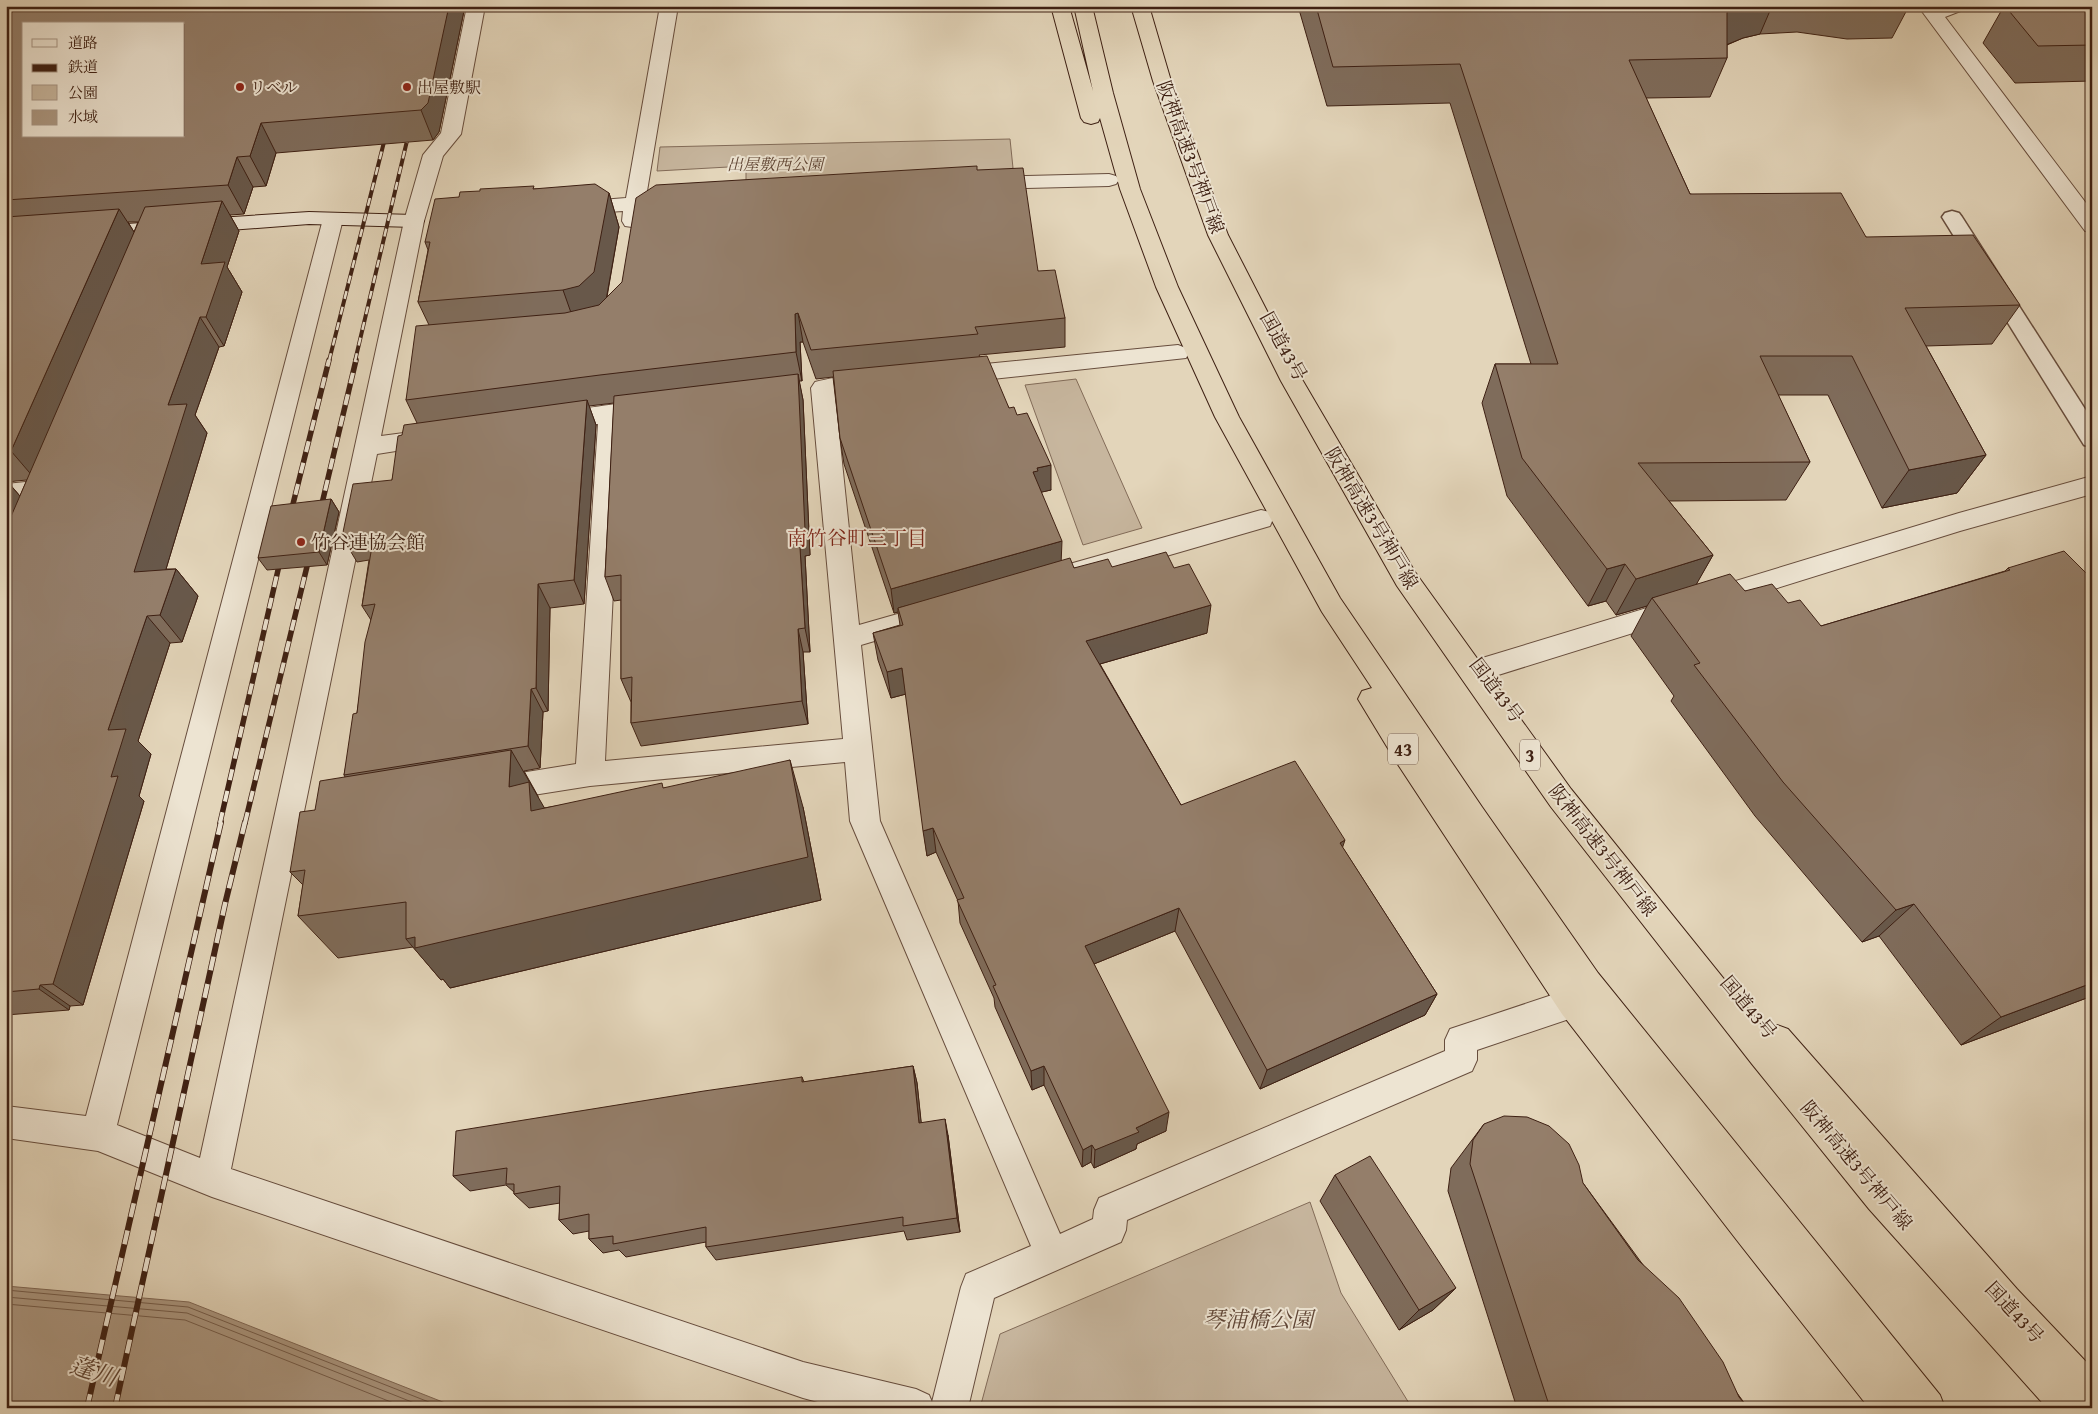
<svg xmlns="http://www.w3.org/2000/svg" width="2098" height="1414" font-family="'Gentium Book Plus','Noto Serif JP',serif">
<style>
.green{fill:#c7b69e;stroke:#826b58}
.water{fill:#ab9781;stroke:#7f6755}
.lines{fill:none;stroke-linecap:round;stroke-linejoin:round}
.shore{stroke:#745c4a;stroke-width:1}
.lane-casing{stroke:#674d3d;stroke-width:3}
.street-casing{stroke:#674d3d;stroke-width:2}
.secondary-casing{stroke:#3e2013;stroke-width:2}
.highway-casing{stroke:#3e2013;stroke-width:2}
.lane{fill:#ede4d2;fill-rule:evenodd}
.street{fill:#ede4d2;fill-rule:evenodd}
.secondary{fill:#ede4d2;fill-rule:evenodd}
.highway{fill:#e3d5ba;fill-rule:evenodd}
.rail-far2-casing{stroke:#3e2013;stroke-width:4}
.rail-far1-casing{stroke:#3e2013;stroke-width:5.5}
.rail-casing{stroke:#3e2013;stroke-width:6}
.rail-far2{stroke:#ede4d2;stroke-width:2.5;stroke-dasharray:8;stroke-linecap:butt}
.rail-far1{stroke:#ede4d2;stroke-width:4;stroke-dasharray:11;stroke-linecap:butt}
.rail{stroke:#ede4d2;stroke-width:4.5;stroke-dasharray:14;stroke-linecap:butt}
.wall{fill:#7f6c5b;stroke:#3e2013;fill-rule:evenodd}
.shaded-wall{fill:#68584a;stroke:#3e2013}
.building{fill:#947e6a;stroke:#3e2013;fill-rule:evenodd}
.poi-dot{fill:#8f2418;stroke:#ede4d2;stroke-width:2}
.labels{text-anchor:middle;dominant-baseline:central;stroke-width:4;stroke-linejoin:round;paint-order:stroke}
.far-poi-label{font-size:16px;fill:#3e2013;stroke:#ede4d2;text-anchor:start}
.far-park-label{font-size:16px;font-style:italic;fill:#604636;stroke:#ede4d2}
.shield{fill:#ede4d2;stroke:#725b4c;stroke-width:1}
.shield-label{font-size:18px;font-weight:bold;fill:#3e2013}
.street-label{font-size:19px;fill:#3e2013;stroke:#ede4d2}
.poi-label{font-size:19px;fill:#3e2013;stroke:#ede4d2;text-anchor:start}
.neighbourhood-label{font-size:20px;fill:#7a1f14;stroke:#ede4d2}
.near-park-label{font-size:22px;font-style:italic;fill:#604636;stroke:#ede4d2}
.near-water-label{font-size:24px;font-style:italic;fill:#5f4434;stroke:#ede4d2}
</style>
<rect width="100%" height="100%" fill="#e3d5ba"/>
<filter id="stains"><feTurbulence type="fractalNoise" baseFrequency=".004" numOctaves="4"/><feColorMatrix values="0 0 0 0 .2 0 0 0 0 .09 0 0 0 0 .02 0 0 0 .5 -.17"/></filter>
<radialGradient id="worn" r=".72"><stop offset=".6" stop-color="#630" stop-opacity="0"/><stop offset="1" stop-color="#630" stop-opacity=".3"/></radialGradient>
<g class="green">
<polygon points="1010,139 1013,168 1000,173 746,185 746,166 657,171 660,147"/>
<polygon points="1076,379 1142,528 1083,545 1025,385"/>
<polygon points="1310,1202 1341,1293 1412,1408 980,1408 1000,1334"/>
</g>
<polygon class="water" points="6,1286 189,1302 458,1408 6,1408"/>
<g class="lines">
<g class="shore">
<polyline points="6,1290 188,1307 444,1408"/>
<polyline points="6,1297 187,1313 427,1408"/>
<polyline points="6,1304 185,1320 406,1408"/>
</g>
<defs>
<polygon id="lane" points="1952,211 1959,213 1962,217 2092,420 2092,447 2084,445 1942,217 1945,213"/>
<g id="street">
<path d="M467 6H485L461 134 443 156 424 221 381 436 434 429 442 431 446 437 442 443 434 445 377 454 231 1169 803 1362 916 1389 929 1395 932 1402 961 1287 966 1274 1031 1246 850 821 845 762 590 786 495 801 485 798 481 789 485 780 495 777 576 764 598 424 556 429 548 427 544 421 548 415 556 413C580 410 638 398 658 403L662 409 658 415 621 421 605 761 843 739 811 388 815 382C833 377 860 373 878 378L882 384 878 390 835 395 859 625 936 603 945 606 949 613 945 620 861 645 880 821 1060 1234 1093 1219 1094 1210 1099 1198 1445 1051V1040L1450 1029 1573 988 1584 992 1589 1003 1584 1014 1477 1050V1060L1472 1071 1127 1220 1126 1230 1121 1242 994 1298 968 1408H840L803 1398 212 1197 98 1151 6 1138V1106L86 1116 323 219 326 214 333 213 340 214 343 219 117 1125 200 1158 404 221 423 155 441 133Z"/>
<polygon points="660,6 678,6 646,197 673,195 680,197 683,201 680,205 644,209 642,221 639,226 632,227 625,226 622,221 623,211 576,214 569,212 566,208 569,204 576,202 626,198"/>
<polygon points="1918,6 1966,6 1963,10 1945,17 2092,211 2092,232 2085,231"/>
<polygon points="1109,174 1116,176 1119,180 1116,184 1109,186 988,189 981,187 978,183 981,179 988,177"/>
<polygon points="1178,345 1186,348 1189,353 1186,358 955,383 947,381 944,375 947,369 955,367"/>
<polygon points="2092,476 2092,494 1960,531 1479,681 1469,678 1466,670 1469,662 1479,659 1959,513"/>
<polygon points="45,480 54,483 57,489 54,495 6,502 6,484"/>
<polygon points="1261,510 1270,512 1273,519 1270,526 1073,583 1064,580 1060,573 1064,566 1073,563"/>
</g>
<polygon id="secondary" points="309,212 414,215 421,216 424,221 421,226 414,227 309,224 96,240 89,238 86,233 89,228 96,226"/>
<g id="highway">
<polygon points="1051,6 1069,6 1093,91 1074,6 1092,6 1113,93 1140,189 1178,287 1239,417 1340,598 1482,807 1598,973 1940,1395 1945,1408 1869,1408 1739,1243 1562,1014 1395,760 1358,699 1362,691 1372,688 1322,612 1215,417 1156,287 1120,189 1100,118 1098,122 1091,124 1084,122 1081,118"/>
<polygon points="1131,6 1149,6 1171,81 1228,235 1303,381 1415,572 1571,789 1765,1030 1777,1025 1788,1029 2017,1289 2092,1368 2092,1408 2047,1408 1869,1209 1752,1064 1551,807 1397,586 1281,381 1208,235 1153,81"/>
</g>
</defs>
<use href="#lane" class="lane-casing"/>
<use href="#street" class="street-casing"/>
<use href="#secondary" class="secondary-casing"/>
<use href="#highway" class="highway-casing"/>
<use href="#lane" class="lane"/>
<use href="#street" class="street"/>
<use href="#secondary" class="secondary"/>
<use href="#highway" class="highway"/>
<defs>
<g id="rail-far2">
<polyline points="329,361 387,130"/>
<polyline points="355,361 410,128"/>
</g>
<g id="rail-far1">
<polyline points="320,512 356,360"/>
<polyline points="290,516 329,360"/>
<polyline points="220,823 281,557"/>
<polyline points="245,823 310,554"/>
</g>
<g id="rail">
<polyline points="87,1408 221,822"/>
<polyline points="115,1408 225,904 245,822"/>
</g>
</defs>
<use href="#rail-far2" class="rail-far2-casing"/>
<use href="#rail-far1" class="rail-far1-casing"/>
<use href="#rail" class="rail-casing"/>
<use href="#rail-far2" class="rail-far2"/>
<use href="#rail-far1" class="rail-far1"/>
<use href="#rail" class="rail"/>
</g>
<g class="wall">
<path d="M6 6H465L439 132 433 140 276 153 266 186 253 187 244 214 230 215 239 231 227 267 242 292 224 346 219 347 195 415 207 433 166 569H176L198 596 182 642 170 643 138 741 151 754 139 796 144 801 83 1005 70 1006 69 1010 6 1015ZM128 222H138L134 232ZM27 480 20 496 8 482 16 481Z"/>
<polygon points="1298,6 1909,6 1892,38 1847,39 1797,32 1760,34 1743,38 1727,45 1727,58 1710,97 1646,98 1690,194 1866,237 2020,305 1992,344 1926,346 1986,455 1957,493 1882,508 1828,395 1778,395 1810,462 1786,500 1669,501 1713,555 1696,584 1745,591 1788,603 1821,626 2005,571 2008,568 2092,579 2092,996 1961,1045 1879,936 1862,942 1755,816 1671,701 1674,696 1631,636 1647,606 1616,615 1606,601 1588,606 1507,496 1482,403 1495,364 1531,364 1450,103 1327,106"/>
<polygon points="2004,6 2092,6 2092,81 2015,83 1983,43"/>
<polygon points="977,170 1038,271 1065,318 1065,347 979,355 1009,408 1051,490 1041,492 1061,561 1074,568 1112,567 1207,633 1100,664 1181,805 1343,848 1437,994 1425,1015 1260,1089 1175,931 1094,964 1166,1131 1137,1144 1136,1149 1094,1168 1091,1162 1082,1167 1044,1085 1032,1090 995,1007 994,998 960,923 958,901 936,852 927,856 906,694 891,698 878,660 873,633 900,625 898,612 894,613 844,464 840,438 833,377 816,379 803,342 800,342 802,381 799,381 803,400 810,555 805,556 810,652 803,652 808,724 641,746 631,723 631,702 621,679 621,600 614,601 605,577 614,403 589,406 596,425 584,604 550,608 548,711 543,712 540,768 524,771 538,796 538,798 544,808 665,788 803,807 821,900 450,988 443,979 441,980 413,947 338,958 298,916 303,885 290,872 315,810 345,777 344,775 357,713 371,620 362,606 369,560 357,562 342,537 392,480 402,435 417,423 406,400 429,325 418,302 428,250 425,242 459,197 535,189 609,193 619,227 607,297"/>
<polygon points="331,499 339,512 327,565 267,570 258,558"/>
<polygon points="913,1066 917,1083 921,1123 948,1135 960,1232 907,1240 904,1231 716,1260 706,1247 706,1242 626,1257 619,1250 603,1253 589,1239 589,1231 573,1234 559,1220 560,1203 529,1208 514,1194 514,1192 506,1185 470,1191 453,1176 802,1077 804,1082"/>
<polygon points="1484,1124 1583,1183 1748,1408 1517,1408 1448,1191 1451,1168"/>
<polygon points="1335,1175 1456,1288 1433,1310 1399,1330 1320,1201"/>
</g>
<g class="shaded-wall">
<polygon points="449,6 465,6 439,132 433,140 421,110"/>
<polygon points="1742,6 1772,6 1760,34 1743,38 1711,51 1727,12"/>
<polygon points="261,123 276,153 266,186 250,156"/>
<polygon points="237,157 253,187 244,214 228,185"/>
<polygon points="609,193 619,227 605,306 575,324 563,290"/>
<polygon points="222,201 239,231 227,267 242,292 224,346 206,317 201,264"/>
<polygon points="119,209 138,238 35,479 11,451"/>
<polygon points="798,313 803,342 800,342 802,381 796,352 795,314"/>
<polygon points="200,317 219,347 195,415 207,433 157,599 134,572 168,405"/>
<polygon points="798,374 803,400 810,555 805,556 810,652 805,628 799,532"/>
<polygon points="587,400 596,425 584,604 574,580"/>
<polygon points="1986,455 1957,493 1882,508 1909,470"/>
<polygon points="1051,465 1051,490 1038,493 1033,472 1037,468"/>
<polygon points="6,480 25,502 6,546"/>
<polygon points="331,499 339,512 327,565 319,552"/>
<polygon points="1062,541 1061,565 898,608 898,612 894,613 891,589"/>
<polygon points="1713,555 1692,592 1652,598 1647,606 1616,615 1636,579"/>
<polygon points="1625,564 1606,601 1588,606 1607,569"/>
<polygon points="176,569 198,596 182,642 160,615"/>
<polygon points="538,584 550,608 548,711 536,688"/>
<polygon points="1211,605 1207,633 1086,668 1086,641"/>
<polygon points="147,616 170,643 138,741 151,754 139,796 144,801 83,1005 53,984 111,777 108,730"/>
<polygon points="798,629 803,652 808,724 802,701"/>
<polygon points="902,668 906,694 891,698 887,672"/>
<polygon points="531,689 543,712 540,768 528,746"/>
<polygon points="511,750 556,828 558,856 509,787"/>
<polygon points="790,760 803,807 821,900 450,988 443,979 441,980 406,939"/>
<polygon points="933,828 936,852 927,856 923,831"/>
<polygon points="1345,840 1337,864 1340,843"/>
<polygon points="1914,904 1879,936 1862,942 1896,910"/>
<polygon points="1179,908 1175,931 1084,968 1085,946"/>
<polygon points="2092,983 2092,996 1961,1045 2001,1017"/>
<polygon points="40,985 70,1006 69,1010 39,989"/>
<polygon points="1437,994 1425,1015 1260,1089 1267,1070"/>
<polygon points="913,1066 917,1083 923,1139 919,1123"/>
<polygon points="1044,1066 1044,1085 1032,1090 1031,1071"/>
<polygon points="1169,1112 1166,1131 1137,1144 1136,1149 1094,1168 1095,1150 1136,1128"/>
<polygon points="945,1119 948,1135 960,1232 957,1218"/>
<polygon points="1092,1145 1091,1162 1082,1167 1083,1150"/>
<polygon points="1456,1288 1433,1310 1399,1330 1419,1310"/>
</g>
<g class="building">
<path d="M6 6H449L428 103 421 110 261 123 250 156 237 157 228 185 6 200ZM24 24H184V136H24Z"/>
<polygon points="1316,6 1742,6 1727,12 1727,58 1629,60 1690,194 1841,193 1866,237 1973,235 2020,305 1905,308 1986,455 1909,470 1852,356 1760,356 1810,462 1638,463 1713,555 1636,579 1625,564 1607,569 1522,458 1495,364 1558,364 1460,64 1333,67"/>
<polygon points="2005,6 2092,6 2092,45 2038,46"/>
<polygon points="977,166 977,170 1023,168 1038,271 1055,270 1065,318 975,327 978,334 811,350 798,313 795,314 796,352 600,375 406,400 416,326 565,313 599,305 622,282 636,198 656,185"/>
<polygon points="595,184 609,193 594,272 579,286 563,290 418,302 430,242 425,242 435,199 459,197 460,192 480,191 480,189 534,186 533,189"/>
<polygon points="222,201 201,264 225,262 206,317 200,317 168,405 187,404 134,572 176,569 160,615 147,616 108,730 126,729 111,777 118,776 53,984 40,985 39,989 6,992 6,528 145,207"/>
<polygon points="119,209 11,451 6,451 6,217"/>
<polygon points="987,356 1009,408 1014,407 1017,415 1027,413 1051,465 1037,468 1038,471 1033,472 1062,541 891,589 840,438 833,371"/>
<polygon points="798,374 805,530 799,532 805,628 798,629 802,701 631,723 632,677 621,679 621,575 605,577 614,396"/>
<polygon points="587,400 574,580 538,584 536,688 531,689 528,746 344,775 353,714 357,713 365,642 375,604 362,606 374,534 342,537 353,484 392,480 398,436 402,435 404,425"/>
<polygon points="331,499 319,552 258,558 271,506"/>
<polygon points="2064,551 2092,579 2092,983 2001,1017 1914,904 1896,910 1783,782 1694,665 1700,663 1652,598 1730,574 1745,591 1772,584 1788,603 1800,600 1821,626 2010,570 2008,568"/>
<polygon points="1166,552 1174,568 1189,564 1211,605 1086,641 1181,805 1295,761 1345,840 1340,843 1437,994 1267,1070 1179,908 1085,946 1169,1112 1136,1128 1139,1132 1095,1150 1092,1145 1083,1150 1044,1066 1031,1071 993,986 996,985 957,900 964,898 933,828 923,831 902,668 887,672 873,633 903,625 898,608 1070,558 1074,568 1108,559 1112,567"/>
<polygon points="511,750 509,787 529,782 531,811 662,783 663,788 790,760 808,857 415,948 415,937 406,939 406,902 298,916 305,870 290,872 300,812 315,810 320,781"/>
<polygon points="913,1066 919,1123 945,1119 957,1218 903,1226 903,1217 706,1247 706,1227 613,1244 613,1236 589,1239 589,1214 559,1220 560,1186 514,1194 514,1184 506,1184 507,1168 453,1176 456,1131 704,1091 802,1077 802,1082"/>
<polygon points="1504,1116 1527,1117 1549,1126 1569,1144 1579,1165 1583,1183 1638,1260 1679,1298 1723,1362 1739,1397 1748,1408 1550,1408 1470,1164 1473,1140 1484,1124"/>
<polygon points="1370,1156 1456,1288 1419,1310 1335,1175"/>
</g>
<g class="poi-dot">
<circle cx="240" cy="87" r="5"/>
<circle cx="407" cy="87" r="5"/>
<circle cx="301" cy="542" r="5"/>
</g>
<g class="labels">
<g class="far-poi-label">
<text x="250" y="87">リベル</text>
<text x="417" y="87">出屋敷駅</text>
</g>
<g class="far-park-label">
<text x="775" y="164">出屋敷西公園</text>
</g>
<g class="shield">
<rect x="1388" y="733.5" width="30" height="31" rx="4"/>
<rect x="1520" y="739.5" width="20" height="31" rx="4"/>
</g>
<g class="shield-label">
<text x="1403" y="749">43</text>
<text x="1530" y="755">3</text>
</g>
<g class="street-label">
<text transform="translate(1191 157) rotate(70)">阪神高速3号神戸線</text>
<text transform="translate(1284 346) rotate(61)">国道43号</text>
<text transform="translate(1372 518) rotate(59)">阪神高速3号神戸線</text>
<text transform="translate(1497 690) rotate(53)">国道43号</text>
<text transform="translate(1603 850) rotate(52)">阪神高速3号神戸線</text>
<text transform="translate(1749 1007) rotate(50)">国道43号</text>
<text transform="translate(1857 1165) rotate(50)">阪神高速3号神戸線</text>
<text transform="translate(2015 1312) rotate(47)">国道43号</text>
</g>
<g class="poi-label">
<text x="311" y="542">竹谷連協会館</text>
</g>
<g class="neighbourhood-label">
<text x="857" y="537">南竹谷町三丁目</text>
</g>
<g class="near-park-label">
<text x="1258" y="1319">琴浦橋公園</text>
</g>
<g class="near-water-label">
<text transform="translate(94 1371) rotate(18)">蓬川</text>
</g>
</g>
<rect width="2098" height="1414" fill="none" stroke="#e3d5ba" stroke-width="25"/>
<rect x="8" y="8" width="2083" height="1399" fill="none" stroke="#3e2013" stroke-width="2.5"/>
<rect x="12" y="12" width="2073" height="1389" fill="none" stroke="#3e2013"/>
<rect x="22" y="22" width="162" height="115" fill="#ede4d2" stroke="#a79686"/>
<rect x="32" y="39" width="25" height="8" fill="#ede4d2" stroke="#a79686"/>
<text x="68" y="48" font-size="15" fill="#3e2013">道路</text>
<rect x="32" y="64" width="25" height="8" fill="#3e2013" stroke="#a79686"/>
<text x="68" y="72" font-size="15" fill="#3e2013">鉄道</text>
<rect x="32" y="85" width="25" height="15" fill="#c7b69e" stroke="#a79686"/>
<text x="68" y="98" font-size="15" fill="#3e2013">公園</text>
<rect x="32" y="110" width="25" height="15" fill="#ab9781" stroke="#a79686"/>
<text x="68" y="122" font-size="15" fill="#3e2013">水域</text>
<rect width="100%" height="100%" filter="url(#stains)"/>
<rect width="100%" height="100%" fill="url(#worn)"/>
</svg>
